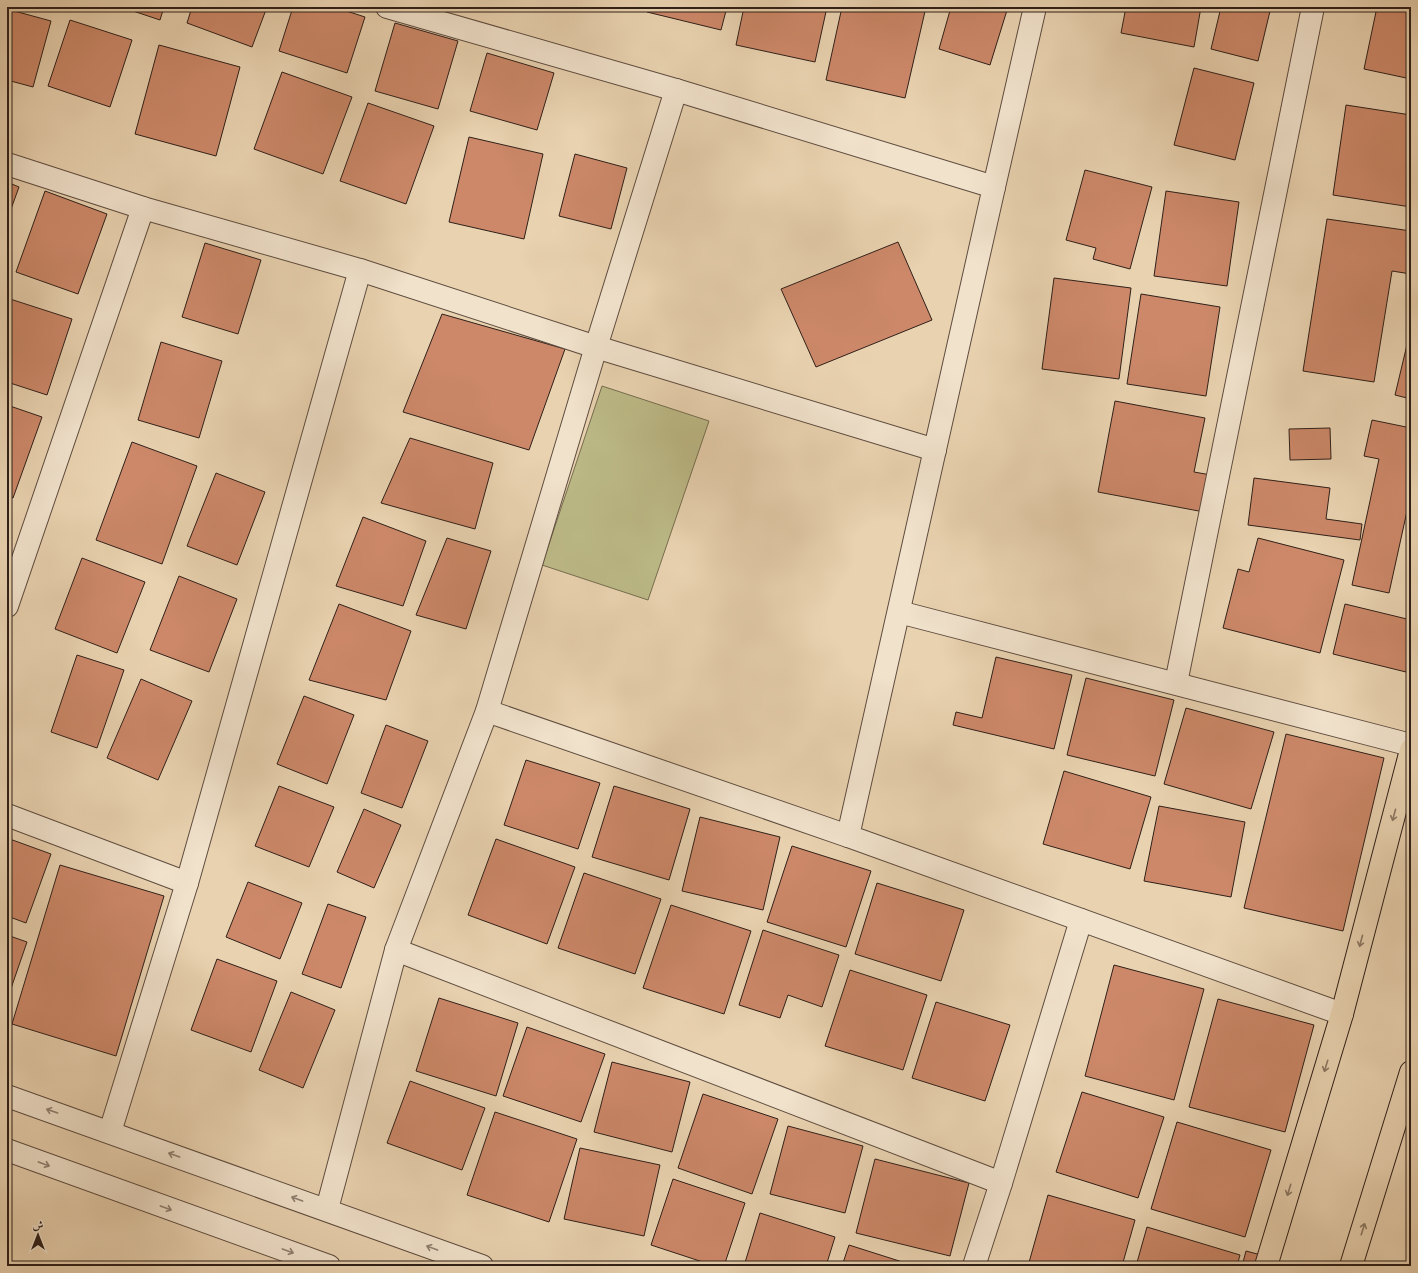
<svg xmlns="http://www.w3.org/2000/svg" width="1418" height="1273" font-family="'IM FELL French Canon',Amiri,serif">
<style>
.green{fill:#bcba87;stroke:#766d50}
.building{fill:#cc8869;stroke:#2f2019}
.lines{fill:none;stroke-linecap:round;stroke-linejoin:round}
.street-casing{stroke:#5e4c3f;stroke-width:24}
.primary-casing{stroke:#2f2019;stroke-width:24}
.street{stroke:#f1e2cc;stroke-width:22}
.primary{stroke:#e9d2b0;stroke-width:22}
.oneway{stroke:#8c7964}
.oneway2{stroke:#908172}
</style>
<rect width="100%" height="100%" fill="#e9d2b0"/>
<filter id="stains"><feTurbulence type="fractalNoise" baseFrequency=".005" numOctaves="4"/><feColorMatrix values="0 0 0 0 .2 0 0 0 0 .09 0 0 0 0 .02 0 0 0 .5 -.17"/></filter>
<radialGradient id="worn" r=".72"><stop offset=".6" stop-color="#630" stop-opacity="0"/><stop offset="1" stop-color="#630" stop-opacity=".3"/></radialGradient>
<polygon class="green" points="602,386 709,421 648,600 542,565"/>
<g class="building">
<polygon points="121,7 164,7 160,20"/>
<polygon points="192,7 267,7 252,47 187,23"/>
<polygon points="293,7 334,7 365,17 347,73 279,51"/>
<polygon points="648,7 727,7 721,30 647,12"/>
<polygon points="744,7 827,7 815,62 736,45"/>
<polygon points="842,7 926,7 905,98 826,80"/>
<polygon points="951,7 1008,7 990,65 939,49"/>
<polygon points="1126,7 1201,7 1194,47 1121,33"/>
<polygon points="1221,7 1271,7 1258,61 1211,49"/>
<polygon points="1377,7 1411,7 1411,79 1364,69"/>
<polygon points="7,9 51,21 33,87 7,80"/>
<polygon points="70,20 132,40 110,107 48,86"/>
<polygon points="395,23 458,41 438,109 375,91"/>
<polygon points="159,45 240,67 216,156 135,134"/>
<polygon points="487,53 554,73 537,130 470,111"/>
<polygon points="1194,68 1254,83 1235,160 1174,145"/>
<polygon points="282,72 352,97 323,174 254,149"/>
<polygon points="368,103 434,126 406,204 340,181"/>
<polygon points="1346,105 1411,115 1411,207 1333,195"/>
<polygon points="469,137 543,154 524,239 449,222"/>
<polygon points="575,154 627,168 611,229 559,216"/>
<polygon points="1085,170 1152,187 1130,269 1093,259 1096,248 1066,240"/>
<polygon points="7,182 19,187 7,220"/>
<polygon points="45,191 107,214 78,294 16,272"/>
<polygon points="1166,191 1239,202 1227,286 1154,276"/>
<polygon points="1327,219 1411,231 1411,274 1392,271 1374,382 1303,371"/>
<polygon points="898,242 932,320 816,367 781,289"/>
<polygon points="205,243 261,260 238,334 182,317"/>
<polygon points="1054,278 1131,288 1119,379 1042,369"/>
<polygon points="1141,294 1220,307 1206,396 1127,384"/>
<polygon points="7,298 72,319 47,395 7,382"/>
<polygon points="442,314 565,349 529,450 403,412"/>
<polygon points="1411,328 1411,399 1395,395"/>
<polygon points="161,342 222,361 199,438 138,420"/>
<polygon points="1115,401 1205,418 1194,472 1211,475 1204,512 1098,492"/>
<polygon points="7,405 42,417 13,498 7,496"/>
<polygon points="1372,420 1411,428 1411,493 1389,593 1352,585 1379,459 1364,456"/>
<polygon points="1330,428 1331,459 1290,460 1289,429"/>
<polygon points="410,438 493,463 475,529 381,503"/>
<polygon points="132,442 197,466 162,564 96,540"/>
<polygon points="216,473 265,492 237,565 187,546"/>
<polygon points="1254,478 1330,488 1326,519 1362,524 1360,540 1248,525"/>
<polygon points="363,517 426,541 403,606 336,586"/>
<polygon points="447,538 491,551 466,629 416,615"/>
<polygon points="1258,538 1344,560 1320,653 1223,628 1238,569 1249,572"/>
<polygon points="82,558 145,582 117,653 55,629"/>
<polygon points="179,576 237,599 209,672 150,650"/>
<polygon points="339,604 411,631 386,700 309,680"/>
<polygon points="1345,604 1411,620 1411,650 1406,672 1333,654"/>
<polygon points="77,655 124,670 97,748 51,732"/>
<polygon points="996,657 1072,675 1054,749 953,725 956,712 982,718"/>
<polygon points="1086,678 1174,700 1155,776 1067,755"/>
<polygon points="141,679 192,701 158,780 107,758"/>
<polygon points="304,696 354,715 327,784 277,764"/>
<polygon points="1186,708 1274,732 1251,809 1164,784"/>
<polygon points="386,725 428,741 402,808 361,793"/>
<polygon points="1286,734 1384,758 1343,931 1244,908"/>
<polygon points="526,760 600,783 578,849 504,825"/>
<polygon points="1064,771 1151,797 1130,869 1043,844"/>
<polygon points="279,786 334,807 309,867 255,846"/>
<polygon points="614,786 690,809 669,880 592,857"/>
<polygon points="1159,806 1245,822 1231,897 1144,881"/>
<polygon points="364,809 401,825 374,888 337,872"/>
<polygon points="700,817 780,837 763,910 682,891"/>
<polygon points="7,838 51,854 26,923 7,916"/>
<polygon points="496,839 575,867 547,944 468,915"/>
<polygon points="792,846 871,871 846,947 767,922"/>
<polygon points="60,865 164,896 116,1056 12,1024"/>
<polygon points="584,873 661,899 635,974 558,948"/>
<polygon points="248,882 302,903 280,959 226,937"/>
<polygon points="877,883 964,910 941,981 855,954"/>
<polygon points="328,904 366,917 341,988 302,974"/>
<polygon points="671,905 751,931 724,1014 643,988"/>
<polygon points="763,930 839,955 822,1007 788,995 780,1018 739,1005"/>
<polygon points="7,935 27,942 7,1000"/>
<polygon points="217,959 277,981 251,1052 191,1030"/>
<polygon points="1114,965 1204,989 1174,1100 1085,1076"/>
<polygon points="850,970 927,995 903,1070 825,1046"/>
<polygon points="291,992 335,1010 303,1088 259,1070"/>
<polygon points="439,998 518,1023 496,1096 416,1071"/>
<polygon points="1218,999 1314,1025 1285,1132 1189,1107"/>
<polygon points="936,1002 1010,1025 985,1101 912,1078"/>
<polygon points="527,1027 605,1054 581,1122 503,1096"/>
<polygon points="612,1062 690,1082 672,1152 594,1132"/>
<polygon points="410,1081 485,1108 462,1170 387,1143"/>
<polygon points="1082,1092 1164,1117 1138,1198 1056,1172"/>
<polygon points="703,1094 778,1119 752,1194 678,1168"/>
<polygon points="495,1112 577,1139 549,1222 467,1195"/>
<polygon points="1177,1122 1271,1150 1245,1237 1151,1209"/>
<polygon points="788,1126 863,1146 845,1213 770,1194"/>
<polygon points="580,1148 660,1165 644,1236 564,1219"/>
<polygon points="875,1159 969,1183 950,1256 856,1233"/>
<polygon points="673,1179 745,1203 724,1266 715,1266 651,1245"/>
<polygon points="1048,1195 1135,1220 1122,1266 1028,1266"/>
<polygon points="760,1213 835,1237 826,1266 744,1266"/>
<polygon points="1147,1227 1240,1255 1237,1266 1136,1266"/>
<polygon points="849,1245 915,1266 842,1266"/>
<polygon points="1246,1251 1261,1255 1258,1266 1242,1266"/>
</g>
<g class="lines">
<defs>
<g id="street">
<polyline points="676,90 994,187 848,836 1342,1014"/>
<polyline points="7,164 143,208 360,270 596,347 935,450"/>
<polyline points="994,187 1035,7"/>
<polyline points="7,606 143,208"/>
<polyline points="899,612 1411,745"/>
<polyline points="1176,683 1313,7"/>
<polyline points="487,711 848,836"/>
<polyline points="7,815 187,883"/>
<polyline points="396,950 1001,1183"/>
<polyline points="7,1096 482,1266"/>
<polyline points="110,1132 187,883 360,270"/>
<polyline points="7,1150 329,1266"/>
<polyline points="327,1209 396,950 487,711 596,347 676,90 387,7"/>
<polyline points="974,1266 1001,1183 1081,920"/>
</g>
<g id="primary">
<polyline points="1266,1266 1342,1014 1411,750"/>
<polyline points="1351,1266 1411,1072"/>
</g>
</defs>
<use href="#street" class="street-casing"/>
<use href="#primary" class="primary-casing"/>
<use href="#street" class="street"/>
<use href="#primary" class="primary"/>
</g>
<defs><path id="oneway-shaft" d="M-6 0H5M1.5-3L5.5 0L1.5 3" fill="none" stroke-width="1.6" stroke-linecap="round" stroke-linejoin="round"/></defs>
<g class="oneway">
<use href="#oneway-shaft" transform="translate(1394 815) rotate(105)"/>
<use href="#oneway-shaft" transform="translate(1361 941) rotate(105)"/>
<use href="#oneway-shaft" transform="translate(1326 1066) rotate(107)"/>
<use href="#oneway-shaft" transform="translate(1289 1190) rotate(107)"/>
<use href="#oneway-shaft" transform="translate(1363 1229) rotate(-73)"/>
</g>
<g class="oneway2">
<use href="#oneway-shaft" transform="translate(52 1111) rotate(-161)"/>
<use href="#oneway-shaft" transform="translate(174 1155) rotate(-160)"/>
<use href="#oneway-shaft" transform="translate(44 1164) rotate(20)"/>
<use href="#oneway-shaft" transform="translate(297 1199) rotate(-160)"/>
<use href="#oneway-shaft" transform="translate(166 1208) rotate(20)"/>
<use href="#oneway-shaft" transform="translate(432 1248) rotate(-160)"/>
<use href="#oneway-shaft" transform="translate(288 1251) rotate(20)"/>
</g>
<rect width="1418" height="1273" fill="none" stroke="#e9d2b0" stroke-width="24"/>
<rect x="8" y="8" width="1402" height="1257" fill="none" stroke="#2f2019" stroke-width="2"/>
<rect x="12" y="12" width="1394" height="1249" fill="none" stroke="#2f2019"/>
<g transform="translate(38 1235)" stroke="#f1e2cc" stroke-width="3" paint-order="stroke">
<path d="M0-3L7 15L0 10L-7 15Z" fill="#2f2019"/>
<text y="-6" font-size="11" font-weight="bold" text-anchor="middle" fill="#2f2019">ش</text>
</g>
<rect width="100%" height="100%" filter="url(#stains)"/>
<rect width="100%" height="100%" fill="url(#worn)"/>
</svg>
